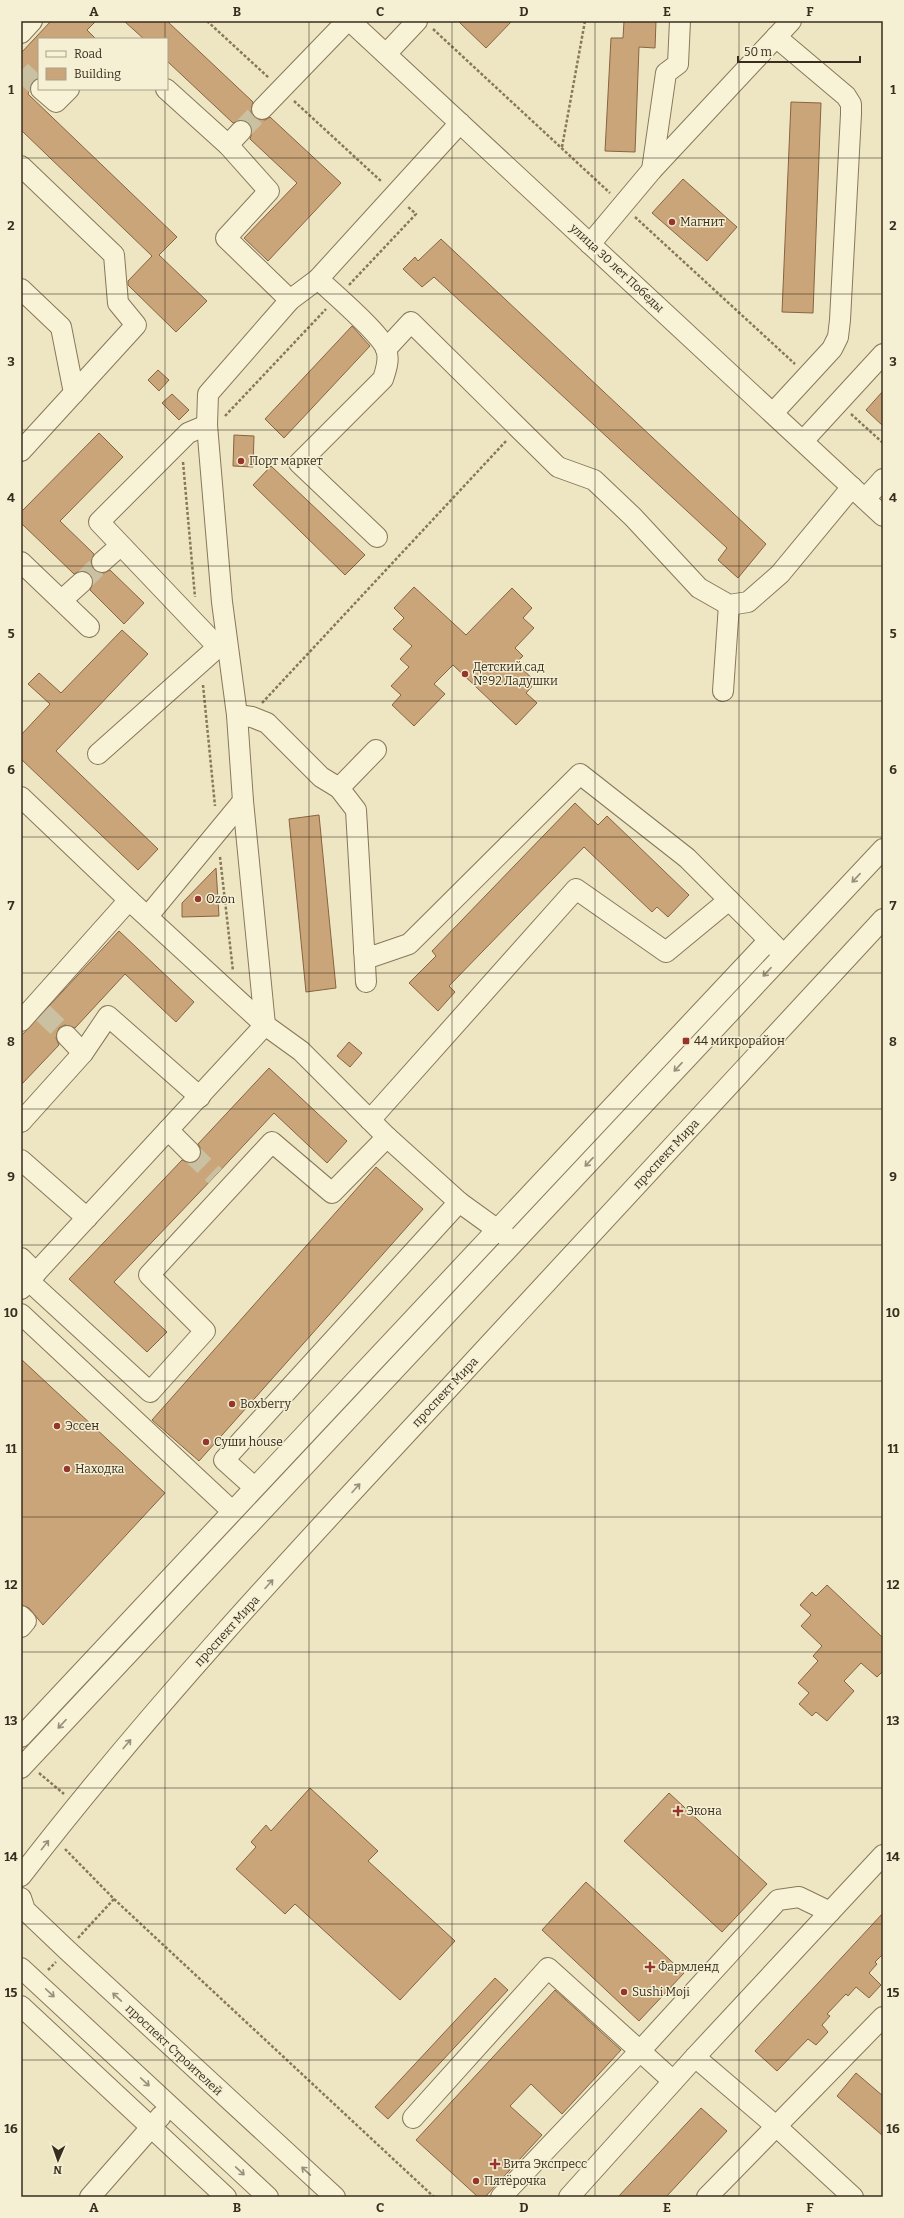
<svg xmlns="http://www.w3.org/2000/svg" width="904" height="2218" font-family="Bitter,serif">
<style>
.building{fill:#cba57a;stroke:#876440}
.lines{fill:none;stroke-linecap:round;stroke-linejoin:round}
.minor-tunnel{stroke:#cac1a2;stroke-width:20;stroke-dasharray:20 10;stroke-linecap:butt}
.minor-casing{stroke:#88785a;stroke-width:22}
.path{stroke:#88785a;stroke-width:2.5;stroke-dasharray:3 2;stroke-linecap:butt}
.minor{stroke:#f8f2d7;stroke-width:20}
.oneway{stroke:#98907a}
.grid{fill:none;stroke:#382d1e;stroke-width:1;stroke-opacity:0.55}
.poi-dot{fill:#96362b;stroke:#f5efd3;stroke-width:1.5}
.labels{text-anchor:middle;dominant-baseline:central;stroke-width:3;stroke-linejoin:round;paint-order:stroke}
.poi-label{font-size:12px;fill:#382d1e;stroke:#f5efd3;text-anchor:start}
.street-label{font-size:12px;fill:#382d1e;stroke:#f5efd3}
.neatline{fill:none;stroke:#382d1e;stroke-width:1.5}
.grid-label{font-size:13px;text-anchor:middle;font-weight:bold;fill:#382d1e}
</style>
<rect width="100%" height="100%" fill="#eee6c3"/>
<g class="building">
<polygon points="51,21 96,21 87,30 96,39 39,39 39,78 32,82 28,94 177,237 159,255 207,301 176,332 128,285 128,281 152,256 21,130 21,53"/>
<polygon points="124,21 167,21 253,102 251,112 254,118 265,120 270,117 341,183 268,261 244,238 297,183 250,139 252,133 249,123 243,120 233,123 167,61 167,39 144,39"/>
<polygon points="458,21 512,21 486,48"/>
<polygon points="624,21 656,21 655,48 639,47 635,152 605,151 611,38 623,38"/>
<polygon points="791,102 821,103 813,313 782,312"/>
<polygon points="683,179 737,227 707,261 652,213"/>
<polygon points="441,239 766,544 738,578 718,560 727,548 434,277 422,287 403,269 415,257 418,261"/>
<polygon points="352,326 370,346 284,438 265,419"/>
<polygon points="158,370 169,380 159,391 148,380"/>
<polygon points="883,391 883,426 866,410"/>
<polygon points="172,394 189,410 179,420 162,403"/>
<polygon points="99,433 123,457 60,521 94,554 91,564 94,570 104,573 110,570 144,603 124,624 90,590 93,580 90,574 80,571 74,574 21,523 21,512"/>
<polygon points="234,435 254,436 253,467 233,466"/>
<polygon points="271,466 365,555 345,575 253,485"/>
<polygon points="414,587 466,635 512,588 532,608 523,618 534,628 515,648 523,656 516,663 536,682 526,693 537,703 516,725 453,665 434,684 445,694 414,726 392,705 401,695 391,686 409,667 400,659 412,646 393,629 404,618 394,608"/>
<polygon points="122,630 148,654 56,751 158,849 138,870 21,759 21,735 50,704 28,684 39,673 61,693"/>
<polygon points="575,803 598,825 607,816 689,895 668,917 657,907 652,912 584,847 449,986 455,992 438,1011 409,983 436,956 432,951"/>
<polygon points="319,815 336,988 306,992 289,819"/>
<polygon points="216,868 219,916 182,917 182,903"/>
<polygon points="119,931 194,1002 176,1022 125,974 75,1028 65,1025 59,1028 56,1038 59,1045 21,1085 21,1036"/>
<polygon points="349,1042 362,1053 350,1067 337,1056"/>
<polygon points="269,1068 347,1141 327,1163 274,1113 215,1176 114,1282 167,1332 147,1352 69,1279 182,1160 193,1163 198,1160 201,1149 198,1144"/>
<polygon points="376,1167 423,1209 199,1461 152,1420"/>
<polygon points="21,1359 165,1493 43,1625 29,1608 21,1605"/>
<polygon points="827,1585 883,1638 883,1671 877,1677 861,1663 844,1681 854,1691 827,1721 816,1712 812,1716 799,1704 809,1693 798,1683 818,1661 813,1656 822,1646 801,1626 811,1615 800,1605 812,1592 816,1596"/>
<polygon points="310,1788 378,1851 368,1861 455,1941 400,2000 295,1904 285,1914 236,1869 256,1847 251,1842 266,1825 271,1831"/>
<polygon points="669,1793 767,1884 722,1932 624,1841"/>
<polygon points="586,1882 684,1973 639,2021 542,1930"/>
<polygon points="883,1913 883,1954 875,1962 877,1964 869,1973 881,1985 869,1998 856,1987 848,1996 846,1994 827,2014 830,2016 822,2025 828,2032 816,2045 808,2039 777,2071 755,2051"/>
<polygon points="495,1978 508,1990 388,2119 375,2107"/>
<polygon points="555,1990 621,2050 562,2114 531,2084 510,2106 542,2135 485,2197 478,2197 416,2140"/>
<polygon points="856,2073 883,2096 883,2136 837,2096"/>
<polygon points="701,2108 727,2131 666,2197 618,2197"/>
</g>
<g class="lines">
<g class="minor-tunnel">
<polyline points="21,71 36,85"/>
<polyline points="241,131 262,109"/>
<polyline points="82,582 102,562"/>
<polyline points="43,1013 67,1036"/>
<polyline points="190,1152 215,1176"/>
</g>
<defs>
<g id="minor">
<polyline points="350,21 883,516"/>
<polyline points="21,33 32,21"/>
<polyline points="386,54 417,21"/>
<polyline points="41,89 56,102 69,89"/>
<polyline points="166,89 228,145 269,191 226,238 290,300"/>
<polyline points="262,109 347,21"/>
<polyline points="228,145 241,131"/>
<polyline points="21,166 114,255 118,303 136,325 74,393"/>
<polyline points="652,170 666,73 678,64 680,21"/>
<polyline points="590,244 652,170 791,21"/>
<path d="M318 279C332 292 381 334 386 349 390 359 386 370 383 379L299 463 377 537"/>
<polyline points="21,289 61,327 74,393 21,451"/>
<polyline points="386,349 411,322 558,467 594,480 633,517 699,588 729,605 748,602 780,574 852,487"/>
<polyline points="773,413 832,349 838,337 840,320 851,114 851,104 846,96 776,37"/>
<polyline points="803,441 883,354"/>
<polyline points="865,499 883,479"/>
<polyline points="21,562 89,627"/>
<polyline points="102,562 120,546"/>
<polyline points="62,600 82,582"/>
<polyline points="723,691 729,605"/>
<polyline points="237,715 252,717 267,723 321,777 339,788 356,810 366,982"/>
<polyline points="98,754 218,647 99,522 188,433 207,425"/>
<polyline points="339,788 376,750"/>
<polyline points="21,797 129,900 265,1025 301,1051 387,1137 459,1202 506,1236"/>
<polyline points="729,900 778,949"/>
<polyline points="148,916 243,801"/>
<polyline points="364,951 374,956 409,944 580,774 687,858 729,900 666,952 576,889 370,1120"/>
<polyline points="21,1021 129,900"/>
<polyline points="67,1036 83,1053"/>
<polyline points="21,1122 83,1053 108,1016 200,1097"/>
<polyline points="168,1130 190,1152"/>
<polyline points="21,1160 87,1218"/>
<polyline points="21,1258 36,1273"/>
<polyline points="29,1281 150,1392 205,1331 149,1275 272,1142 332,1193 387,1137"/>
<polyline points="21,1289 265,1025 243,801 237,715 222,602 207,425 208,394 290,300 318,279 460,123"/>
<polyline points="21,1314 232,1511"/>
<polyline points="254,1487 224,1460 459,1202"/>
<polyline points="21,1616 26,1621 21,1627"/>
<polyline points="21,1737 769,940"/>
<polyline points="21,1768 883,849"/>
<path d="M21 1876C153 1705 301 1547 448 1389 593 1233 738 1076 883 919"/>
<polyline points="21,1898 25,1910 67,1950 335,2197"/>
<polyline points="21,1968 268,2197"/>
<polyline points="21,2006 226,2197"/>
<polyline points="695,2057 777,2127 853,2197"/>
<polyline points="413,2118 548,1968 640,2051 778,1900 799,1897 830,1912"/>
<polyline points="90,2197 161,2116"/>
<polyline points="501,2197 640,2051 673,2081"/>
<polyline points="569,2197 695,2057 883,1855"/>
<polyline points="707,2197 883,2017"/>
</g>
</defs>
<use href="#minor" class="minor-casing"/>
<g class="path">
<polyline points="207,21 269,78"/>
<polyline points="433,29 610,193"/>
<polyline points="294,101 382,182"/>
<polyline points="562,147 585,21"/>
<polyline points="635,217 795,364"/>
<polyline points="349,285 416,214 407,206"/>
<polyline points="851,414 883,443"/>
<polyline points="225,416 326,309"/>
<polyline points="183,462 195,597"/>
<polyline points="203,685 215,806"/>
<polyline points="262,703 507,440"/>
<polyline points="220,857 233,971"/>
<polyline points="39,1773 64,1794"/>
<polyline points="65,1849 114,1899 434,2197"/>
<polyline points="78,1938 114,1899"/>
<polyline points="48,1970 56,1962"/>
</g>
<use href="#minor" class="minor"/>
</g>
<defs><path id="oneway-shaft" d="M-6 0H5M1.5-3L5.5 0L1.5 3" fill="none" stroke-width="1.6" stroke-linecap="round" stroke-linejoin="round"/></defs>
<g class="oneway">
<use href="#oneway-shaft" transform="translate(856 878) rotate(133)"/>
<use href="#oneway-shaft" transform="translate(767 972) rotate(133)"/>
<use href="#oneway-shaft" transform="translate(678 1067) rotate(133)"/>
<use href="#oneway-shaft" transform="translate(589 1162) rotate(133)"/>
<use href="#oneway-shaft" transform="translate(356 1488) rotate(-48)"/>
<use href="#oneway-shaft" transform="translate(269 1584) rotate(-48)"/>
<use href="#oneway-shaft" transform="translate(62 1724) rotate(133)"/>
<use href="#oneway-shaft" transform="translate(127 1744) rotate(-50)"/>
<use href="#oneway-shaft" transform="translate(45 1845) rotate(-52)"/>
<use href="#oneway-shaft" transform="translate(50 1993) rotate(43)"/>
<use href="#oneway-shaft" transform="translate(117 1997) rotate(-137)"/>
<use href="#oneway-shaft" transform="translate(145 2082) rotate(43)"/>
<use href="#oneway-shaft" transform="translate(240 2171) rotate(43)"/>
<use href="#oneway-shaft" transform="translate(306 2171) rotate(-137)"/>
</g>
<path class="grid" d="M165 21V39M309 21V2197M452 21V2197M595 21V2197M739 21V2197M165 89V2197M21 158H883M21 294H883M21 430H883M21 566H883M21 701H883M21 837H883M21 973H883M21 1109H883M21 1245H883M21 1381H883M21 1517H883M21 1652H883M21 1788H883M21 1924H883M21 2060H883"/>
<g class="poi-dot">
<circle cx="672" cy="222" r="4"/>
<circle cx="241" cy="461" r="4"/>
<circle cx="465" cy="674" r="4"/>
<circle cx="198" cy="899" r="4"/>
<rect x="682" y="1037" width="8" height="8" rx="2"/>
<circle cx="232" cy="1404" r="4"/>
<circle cx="57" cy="1426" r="4"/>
<circle cx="206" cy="1442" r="4"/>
<circle cx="67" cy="1469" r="4"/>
<path d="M676 1805h4v4h4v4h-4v4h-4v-4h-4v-4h4z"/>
<path d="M648 1961h4v4h4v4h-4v4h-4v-4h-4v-4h4z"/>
<circle cx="624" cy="1992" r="4"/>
<path d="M493 2158h4v4h4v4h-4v4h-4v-4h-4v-4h4z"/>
<circle cx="476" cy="2181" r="4"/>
</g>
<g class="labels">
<g class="poi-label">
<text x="680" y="222">Магнит</text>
<text x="249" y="461">Порт маркет</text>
<text x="473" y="667">Детский сад<tspan x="473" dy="14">№92 Ладушки</tspan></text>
<text x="206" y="899">Ozon</text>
<text x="694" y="1041">44 микрорайон</text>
<text x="240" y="1404">Boxberry</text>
<text x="65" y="1426">Эссен</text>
<text x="214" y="1442">Суши house</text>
<text x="75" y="1469">Находка</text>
<text x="686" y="1811">Экона</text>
<text x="658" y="1967">Фармленд</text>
<text x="632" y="1992">Sushi Moji</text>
<text x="503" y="2164">Вита Экспресс</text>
<text x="484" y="2181">Пятёрочка</text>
</g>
<g class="street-label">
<text transform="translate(617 268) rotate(43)">улица 30 лет Победы</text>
<text transform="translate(666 1154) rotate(-47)">проспект Мира</text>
<text transform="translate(445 1392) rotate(-47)">проспект Мира</text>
<text transform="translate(227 1631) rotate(-48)">проспект Мира</text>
<text transform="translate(174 2050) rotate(43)">проспект Строителей</text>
</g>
</g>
<rect width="904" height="2218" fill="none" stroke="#f5efd3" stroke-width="44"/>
<rect x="38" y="38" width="130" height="52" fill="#f5efd3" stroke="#a9a18b"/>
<rect x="46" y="51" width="20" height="6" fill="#f8f2d7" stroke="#a9a18b"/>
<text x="74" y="58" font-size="12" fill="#382d1e">Road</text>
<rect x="46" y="68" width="20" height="12" fill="#cba57a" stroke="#a9a18b"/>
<text x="74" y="78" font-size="12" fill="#382d1e">Building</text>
<g transform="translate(58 2160) rotate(182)" stroke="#f5efd3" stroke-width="3" paint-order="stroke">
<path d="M0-3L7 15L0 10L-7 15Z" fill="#382d1e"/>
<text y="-6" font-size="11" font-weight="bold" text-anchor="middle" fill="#382d1e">N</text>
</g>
<path d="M738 56v6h122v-6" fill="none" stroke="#382d1e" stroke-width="2"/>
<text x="744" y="56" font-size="12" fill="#382d1e" stroke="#f5efd3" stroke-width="3" paint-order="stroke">50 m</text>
<rect x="22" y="22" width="860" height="2174" class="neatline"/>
<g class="grid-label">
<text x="94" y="16">A</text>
<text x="237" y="16">B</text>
<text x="380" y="16">C</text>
<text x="524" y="16">D</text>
<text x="667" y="16">E</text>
<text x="810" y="16">F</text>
<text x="11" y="94">1</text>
<text x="893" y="94">1</text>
<text x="11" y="230">2</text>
<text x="893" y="230">2</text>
<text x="11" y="366">3</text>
<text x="893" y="366">3</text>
<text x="11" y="502">4</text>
<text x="893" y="502">4</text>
<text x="11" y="638">5</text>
<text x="893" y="638">5</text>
<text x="11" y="774">6</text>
<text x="893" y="774">6</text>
<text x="11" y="910">7</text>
<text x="893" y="910">7</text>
<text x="11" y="1046">8</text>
<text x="893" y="1046">8</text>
<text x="11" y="1181">9</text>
<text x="893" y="1181">9</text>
<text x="11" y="1317">10</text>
<text x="893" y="1317">10</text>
<text x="11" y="1453">11</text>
<text x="893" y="1453">11</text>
<text x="11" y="1589">12</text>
<text x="893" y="1589">12</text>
<text x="11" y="1725">13</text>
<text x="893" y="1725">13</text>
<text x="11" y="1861">14</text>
<text x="893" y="1861">14</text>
<text x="11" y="1997">15</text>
<text x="893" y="1997">15</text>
<text x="11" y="2133">16</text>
<text x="893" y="2133">16</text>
<text x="94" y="2212">A</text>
<text x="237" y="2212">B</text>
<text x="380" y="2212">C</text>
<text x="524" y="2212">D</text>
<text x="667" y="2212">E</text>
<text x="810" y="2212">F</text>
</g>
</svg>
